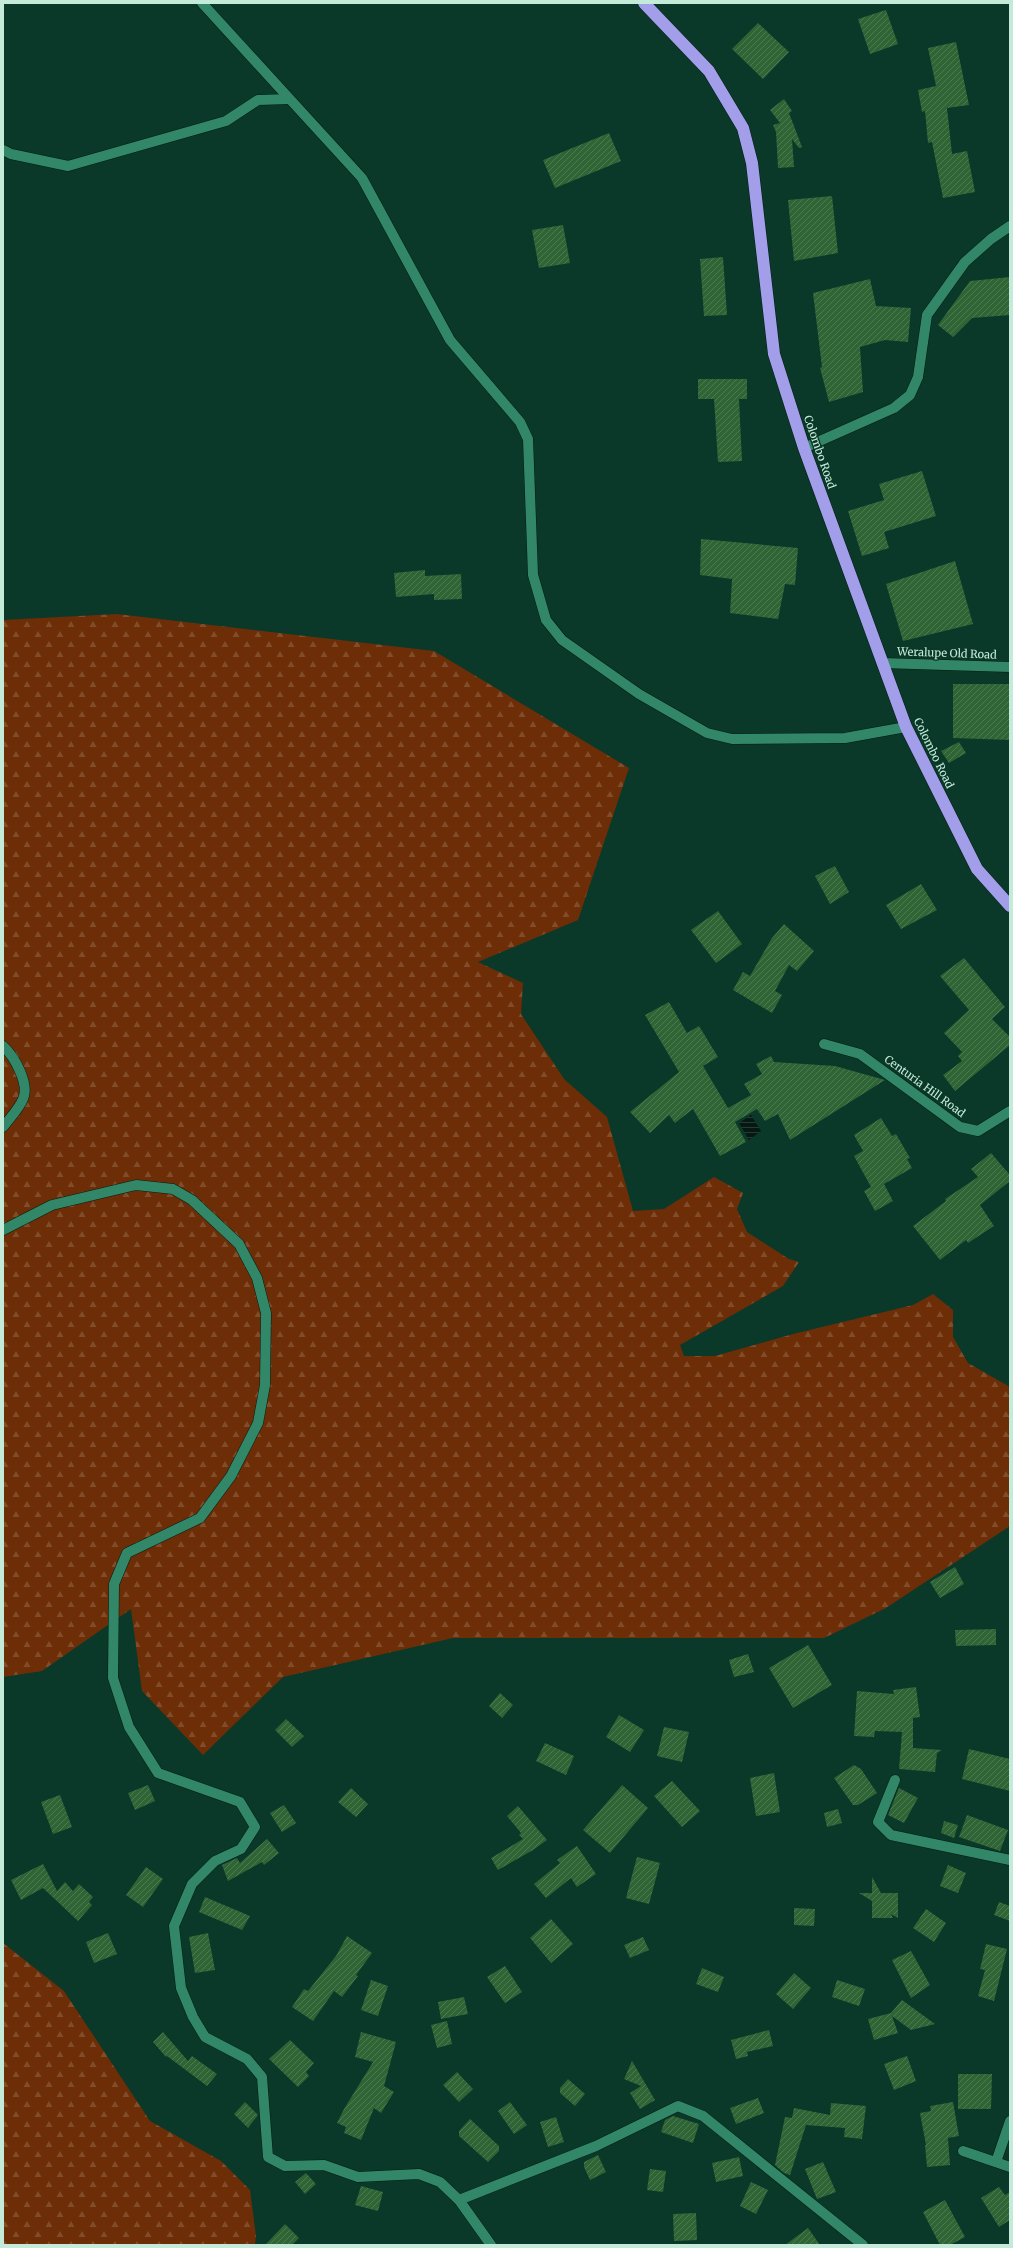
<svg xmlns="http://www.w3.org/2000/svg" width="1013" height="2248" font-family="Merriweather,serif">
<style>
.forest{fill:url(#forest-firs)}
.water{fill:url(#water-rules)}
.building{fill:url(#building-hatch)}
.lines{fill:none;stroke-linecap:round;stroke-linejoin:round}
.minor-casing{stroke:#031d14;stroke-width:11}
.highway-casing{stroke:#031d14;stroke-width:13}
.minor{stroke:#338769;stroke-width:10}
.highway{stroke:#a39ee9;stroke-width:12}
.labels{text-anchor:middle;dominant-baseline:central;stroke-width:3;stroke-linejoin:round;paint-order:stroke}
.street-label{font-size:11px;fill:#c4ebd9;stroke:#0a3829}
</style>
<defs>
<pattern id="forest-firs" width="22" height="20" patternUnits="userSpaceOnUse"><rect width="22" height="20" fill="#6d2d06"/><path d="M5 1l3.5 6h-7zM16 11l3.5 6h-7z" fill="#804c2a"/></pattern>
<pattern id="water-rules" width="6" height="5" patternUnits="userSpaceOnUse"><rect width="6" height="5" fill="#051811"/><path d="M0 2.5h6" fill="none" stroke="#283a33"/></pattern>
<pattern id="building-hatch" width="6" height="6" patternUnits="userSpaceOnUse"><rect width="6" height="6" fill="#2f6435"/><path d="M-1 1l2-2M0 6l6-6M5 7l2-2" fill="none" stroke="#4c7a52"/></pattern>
</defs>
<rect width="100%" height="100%" fill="#0a3829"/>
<g class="forest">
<polygon points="117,614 434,651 629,768 578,920 478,962 523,983 521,1014 564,1079 607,1117 633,1211 664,1209 714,1177 743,1193 737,1209 747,1232 789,1259 799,1262 783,1286 680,1345 684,1356 715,1356 793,1334 913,1305 933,1294 953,1310 953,1337 968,1363 1010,1387 1010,1526 886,1608 824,1638 453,1638 283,1677 203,1755 142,1691 131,1609 42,1671 3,1677 3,620"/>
<polygon points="3,1943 64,1991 150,2121 221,2161 250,2190 256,2236 255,2245 3,2245"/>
</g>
<polygon class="water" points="751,1115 761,1131 749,1140 739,1123"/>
<g class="building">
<polygon points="886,10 898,44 870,54 858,19"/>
<polygon points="758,23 789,52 763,79 732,49"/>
<polygon points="956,42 969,105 947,108 952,154 967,151 975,192 943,198 932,142 928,143 925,111 922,112 918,90 936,86 928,48"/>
<polygon points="784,99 792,111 789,113 802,147 799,148 792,139 794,167 778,168 776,132 773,125 780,123 770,110"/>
<polygon points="609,133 621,161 555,188 543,160"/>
<polygon points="832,196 838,253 794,261 788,200"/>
<polygon points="563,225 570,263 539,268 532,230"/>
<polygon points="723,257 727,315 704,316 700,259"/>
<polygon points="1010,277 1010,315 972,318 953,337 938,325 970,281"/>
<polygon points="870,279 876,306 911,308 908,342 885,340 860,347 863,392 829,402 820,368 822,367 813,293"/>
<polygon points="698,379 747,379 747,399 739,399 742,461 718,462 714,399 698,399"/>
<polygon points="922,471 936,516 884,532 889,548 862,556 848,511 884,500 879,484"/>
<polygon points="701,539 798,548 795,585 785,584 778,619 730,613 732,579 700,575"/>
<polygon points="955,561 973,624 903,641 886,584"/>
<polygon points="425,570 425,576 461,574 462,599 434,600 434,594 396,597 394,573"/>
<polygon points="953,684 1010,684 1010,740 953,738"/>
<polygon points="959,742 966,753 949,763 941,751"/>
<polygon points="835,866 849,892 830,904 815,876"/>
<polygon points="921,884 937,910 901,929 886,905"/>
<polygon points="718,911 742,944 716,963 691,930"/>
<polygon points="784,924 814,951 797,971 789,965 775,991 782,995 772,1013 733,990 743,972 750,976 772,938"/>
<polygon points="964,958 1005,1007 992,1019 1010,1037 1010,1045 955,1091 943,1075 962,1061 958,1056 962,1052 944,1033 969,1010 940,976"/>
<polygon points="669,1002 687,1033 699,1026 718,1057 703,1066 728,1108 751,1095 744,1084 762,1074 756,1064 771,1056 774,1062 835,1066 885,1080 790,1140 778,1114 765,1121 757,1109 735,1122 746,1142 720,1156 693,1109 675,1123 669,1115 650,1133 630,1112 679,1072 645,1015"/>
<polygon points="881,1118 892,1136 896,1134 910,1158 907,1159 912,1168 884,1184 893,1201 875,1211 864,1191 871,1187 854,1156 863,1151 854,1135"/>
<polygon points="991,1153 1010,1175 1010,1181 980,1205 994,1226 968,1243 966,1240 940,1260 913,1226 946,1201 945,1199 978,1177 971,1169"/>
<polygon points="955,1567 964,1584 940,1598 930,1582"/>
<polygon points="996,1629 996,1645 956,1646 955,1630"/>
<polygon points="808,1645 832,1685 793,1708 769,1668"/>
<polygon points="748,1654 754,1672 734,1677 729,1660"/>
<polygon points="916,1687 920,1717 913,1718 913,1748 942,1750 937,1753 935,1772 899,1769 902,1732 875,1731 874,1737 854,1736 857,1691 894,1694 893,1690"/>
<polygon points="500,1693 513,1705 502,1718 489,1706"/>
<polygon points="619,1715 644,1730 630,1752 606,1737"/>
<polygon points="286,1719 304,1736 292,1747 275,1730"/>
<polygon points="664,1727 689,1732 682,1762 657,1756"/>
<polygon points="545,1743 574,1756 566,1775 536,1761"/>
<polygon points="969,1749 1010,1759 1010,1791 962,1779"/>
<polygon points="854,1765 861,1769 877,1793 858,1805 853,1805 834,1778"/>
<polygon points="774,1773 780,1812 756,1816 750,1778"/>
<polygon points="672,1781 700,1811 682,1827 654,1796"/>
<polygon points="148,1785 155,1801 135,1810 128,1793"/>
<polygon points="622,1785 648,1808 610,1853 583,1830"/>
<polygon points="351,1788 368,1804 356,1817 338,1802"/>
<polygon points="899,1788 918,1798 904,1823 888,1815"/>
<polygon points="60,1795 72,1827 53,1834 41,1802"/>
<polygon points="284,1805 296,1823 282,1832 270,1813"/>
<polygon points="518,1806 547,1840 533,1850 498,1870 491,1858 523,1839 519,1835 521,1833 507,1816"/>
<polygon points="838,1809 842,1823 827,1827 824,1813"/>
<polygon points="967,1815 1008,1830 1000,1851 959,1837"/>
<polygon points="944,1821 958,1825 954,1838 941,1833"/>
<polygon points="267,1839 279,1853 264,1865 262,1862 228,1881 222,1865 237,1858 240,1863"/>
<polygon points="577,1846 596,1874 577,1887 571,1878 546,1898 534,1884 560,1863 557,1860"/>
<polygon points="637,1857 660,1863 649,1904 626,1898"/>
<polygon points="43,1864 57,1891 65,1882 73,1891 79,1884 93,1897 89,1902 92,1905 78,1921 43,1888 21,1900 11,1880"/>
<polygon points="948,1865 966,1873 958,1893 940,1886"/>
<polygon points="146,1867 163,1879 143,1907 126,1895"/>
<polygon points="872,1877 881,1893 898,1893 898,1918 891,1914 893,1918 872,1918 872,1901 859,1893 872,1893"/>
<polygon points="205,1897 250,1916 242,1930 199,1912"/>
<polygon points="999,1902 1010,1906 1010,1921 994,1915"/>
<polygon points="794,1908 815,1909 814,1926 794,1925"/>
<polygon points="926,1909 946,1923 934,1942 913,1928"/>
<polygon points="551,1919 573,1944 551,1963 530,1938"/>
<polygon points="108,1933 117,1954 94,1963 86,1942"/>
<polygon points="208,1933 215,1970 195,1973 189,1937"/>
<polygon points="347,1936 372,1953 356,1975 358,1976 342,1997 334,1991 313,2021 292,2007 304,1989 308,1991 336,1956"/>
<polygon points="643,1937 649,1950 630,1958 624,1945"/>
<polygon points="986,1944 1007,1949 994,2001 978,1996 985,1970 980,1969"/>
<polygon points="911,1951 930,1985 911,1998 892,1960"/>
<polygon points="505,1966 522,1992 505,2003 487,1977"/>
<polygon points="702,1968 724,1977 718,1992 696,1984"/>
<polygon points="794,1973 811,1988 793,2009 776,1994"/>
<polygon points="371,1980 388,1986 378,2016 361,2010"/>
<polygon points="837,1980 865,1989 859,2006 832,1997"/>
<polygon points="464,1997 468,2014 441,2019 438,2002"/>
<polygon points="902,2000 935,2024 911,2030 892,2016 898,2033 874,2040 868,2019 891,2013"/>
<polygon points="447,2021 452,2044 437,2048 431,2025"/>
<polygon points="769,2030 773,2046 747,2052 748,2056 736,2059 731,2040"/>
<polygon points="163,2032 188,2061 192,2056 217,2074 207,2086 167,2056 166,2057 153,2042"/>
<polygon points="361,2032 396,2042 384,2086 394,2092 381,2113 374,2108 361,2140 344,2133 346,2127 337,2123 344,2109 373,2062 355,2057"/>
<polygon points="290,2040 314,2063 306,2072 309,2076 298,2087 269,2059"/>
<polygon points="907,2056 916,2081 894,2090 884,2064"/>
<polygon points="632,2061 655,2100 640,2109 630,2093 641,2086 624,2079"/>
<polygon points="457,2072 473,2089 459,2102 443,2085"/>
<polygon points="958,2074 992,2074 991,2109 958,2109"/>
<polygon points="568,2079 585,2094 575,2106 560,2093 560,2088"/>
<polygon points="758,2098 764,2113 736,2124 730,2108"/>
<polygon points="245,2102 258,2115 248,2128 234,2114"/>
<polygon points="510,2102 527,2125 514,2134 498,2111"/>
<polygon points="953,2102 959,2136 948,2138 950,2165 927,2167 925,2145 926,2145 920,2113 931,2111 930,2106"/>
<polygon points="831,2103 866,2106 862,2139 844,2137 845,2128 806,2125 790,2175 784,2173 775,2165 785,2117 792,2118 794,2108 830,2115"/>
<polygon points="673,2116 699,2124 693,2143 661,2132 665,2120"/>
<polygon points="556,2117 564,2142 548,2147 540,2122"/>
<polygon points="470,2119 499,2146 499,2151 488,2162 459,2136 459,2131"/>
<polygon points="598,2155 606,2172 590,2180 584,2167 584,2162"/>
<polygon points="739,2157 743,2176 716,2182 712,2163"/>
<polygon points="823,2162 836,2192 817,2199 805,2169"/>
<polygon points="650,2169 666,2171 663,2192 647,2190"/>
<polygon points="306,2173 316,2184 305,2194 295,2182"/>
<polygon points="751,2182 768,2190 756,2214 740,2206"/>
<polygon points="361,2186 383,2192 378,2211 355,2205"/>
<polygon points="999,2187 1005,2195 1010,2192 1010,2220 999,2227 981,2198"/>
<polygon points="945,2200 965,2237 950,2245 940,2245 923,2212"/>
<polygon points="696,2213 697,2240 674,2241 673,2214"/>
<polygon points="285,2224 299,2238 292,2245 265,2245"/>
<polygon points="808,2228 820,2245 785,2245"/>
</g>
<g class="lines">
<defs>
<g id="minor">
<polyline points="202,3 362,178 450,340 520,422 528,439 533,575 546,620 562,640 639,694 707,733 732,739 845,738 906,727"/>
<polyline points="3,150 11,154 68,166 226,121 258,100 289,99"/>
<polyline points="804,448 894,408 910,395 918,377 927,315 965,262 991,239 1010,226"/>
<polyline points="882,663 1010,667"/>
<polyline points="824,1044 860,1054 960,1127 978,1131 1010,1111"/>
<path d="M3 1046C14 1056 30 1084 23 1099 19 1109 9 1119 3 1127"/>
<polyline points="3,1230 52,1205 136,1185 173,1189 192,1200 239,1244 257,1278 266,1313 265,1385 258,1423 231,1476 200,1518 127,1553 114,1584 113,1678 129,1727 158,1773 240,1802 255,1827 241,1849 215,1861 192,1884 174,1926 181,1988 193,2017 205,2037 247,2059 262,2077 268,2157 285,2166 324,2165 358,2177 419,2174 440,2182 459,2200 491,2245"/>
<polyline points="895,1780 878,1822 891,1835 1010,1860"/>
<polyline points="963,2151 1010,2167"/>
<polyline points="996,2162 1010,2121"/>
<polyline points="459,2200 596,2146 678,2106 703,2116 863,2245"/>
</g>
<polyline id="highway" points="644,3 709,71 743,128 752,163 774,354 804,448 906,727 977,869 1010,906"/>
</defs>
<use href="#minor" class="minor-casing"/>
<use href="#highway" class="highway-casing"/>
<use href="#minor" class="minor"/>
<use href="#highway" class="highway"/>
</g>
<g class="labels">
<g class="street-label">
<text transform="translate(820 452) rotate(71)">Colombo Road</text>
<text transform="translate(947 653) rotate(2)">Weralupe Old Road</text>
<text transform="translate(934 753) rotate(64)">Colombo Road</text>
<text transform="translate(925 1086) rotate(36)">Centuria Hill Road</text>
</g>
</g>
<rect width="1013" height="2248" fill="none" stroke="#c4ebd9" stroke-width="8"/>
</svg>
